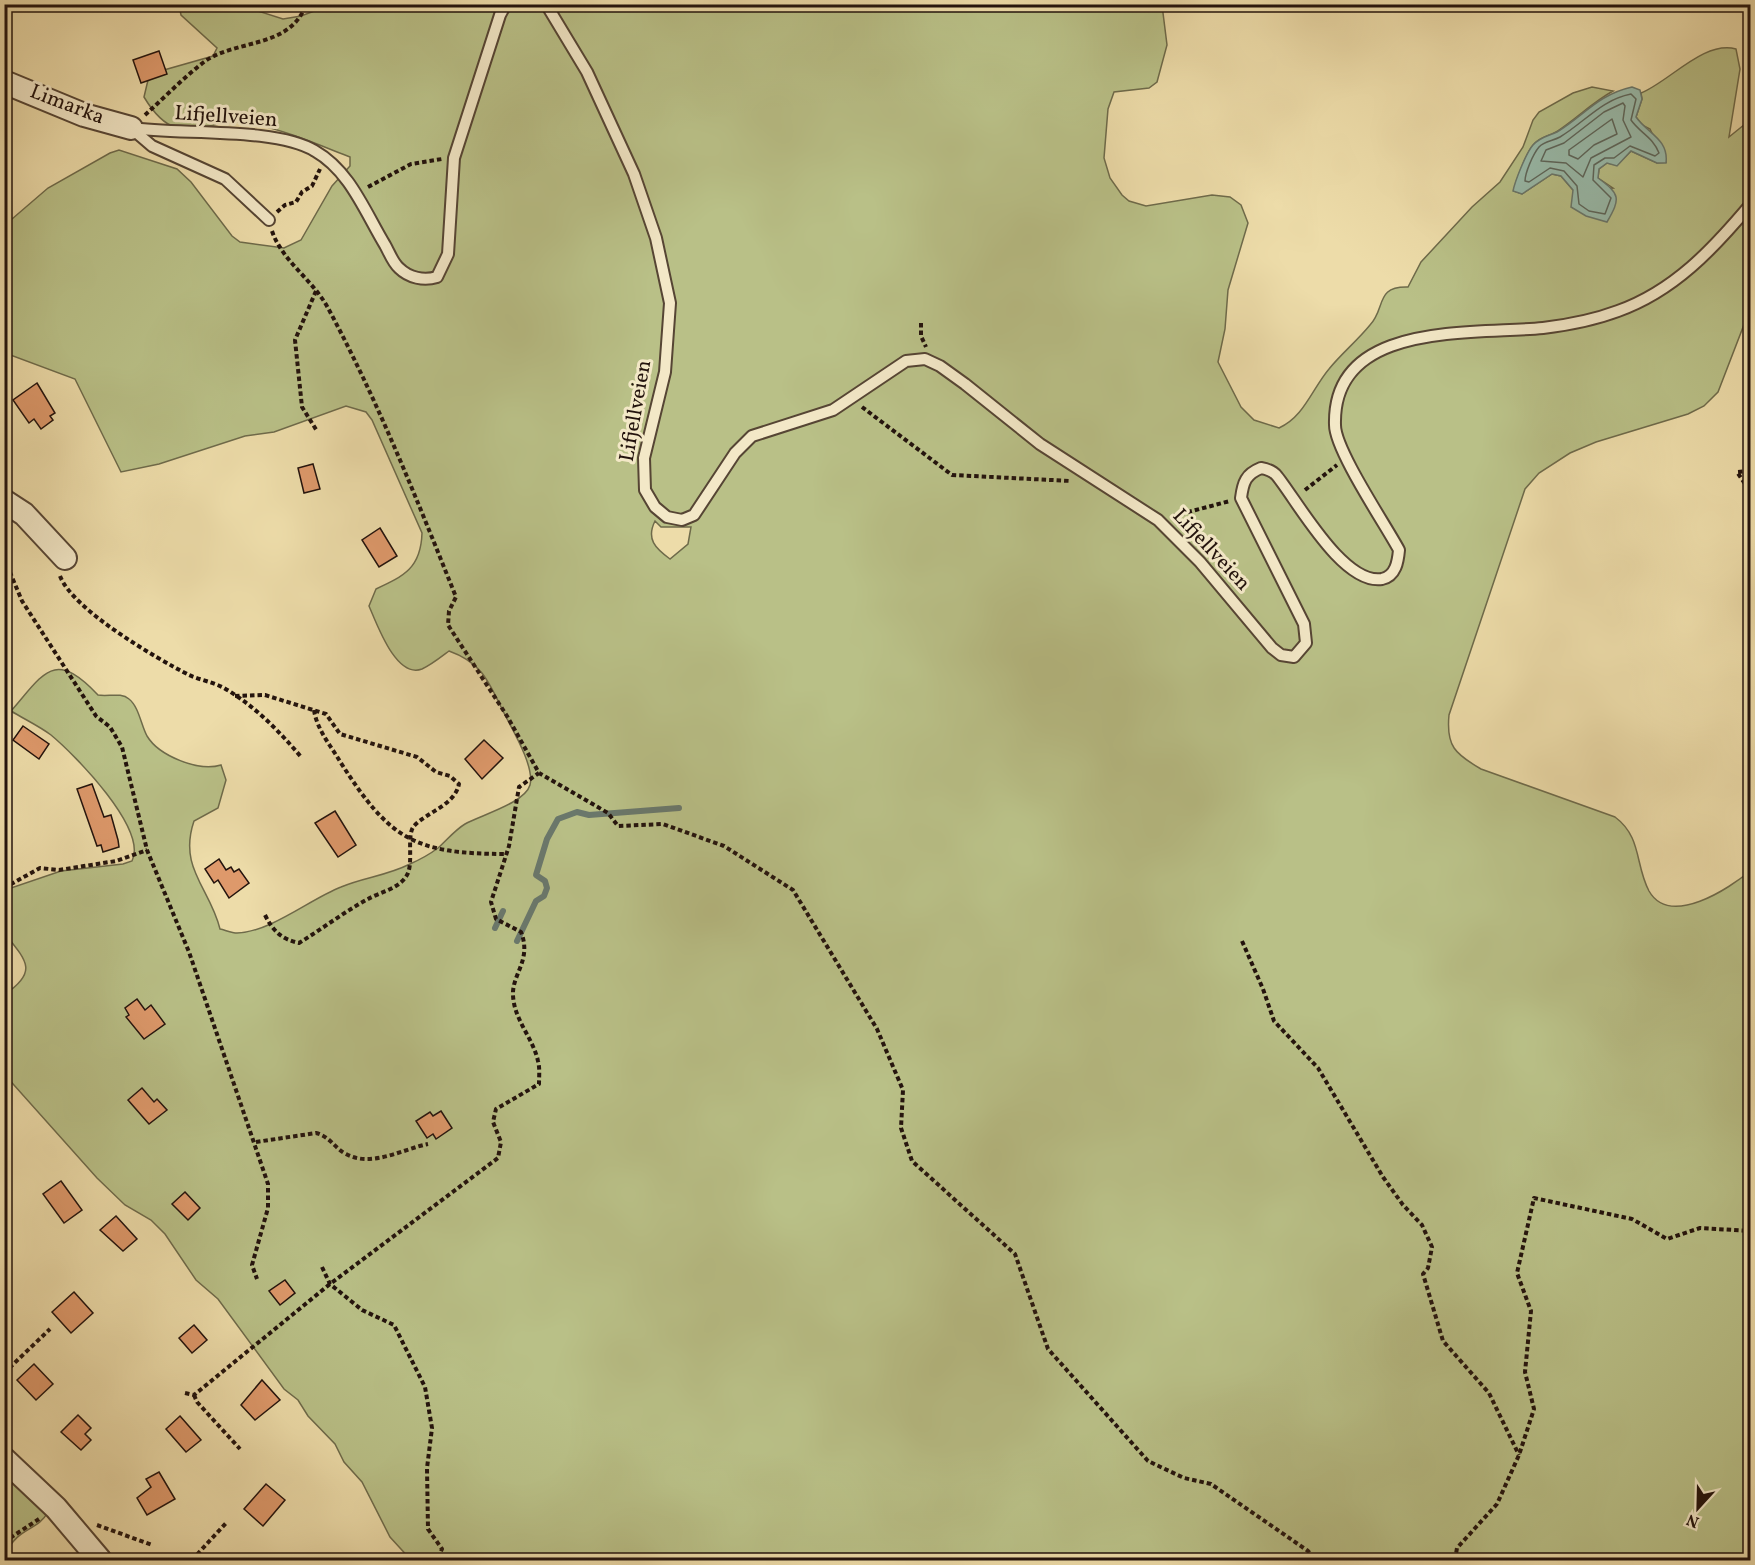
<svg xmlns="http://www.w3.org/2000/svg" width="1755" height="1565" font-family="Vollkorn,serif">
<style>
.green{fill:#b9c087;stroke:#6e6a4a;stroke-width:1.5;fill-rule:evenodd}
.water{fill:#99bbab;stroke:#6a786c;stroke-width:1.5}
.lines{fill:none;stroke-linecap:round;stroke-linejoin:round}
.shore{stroke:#5e675c;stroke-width:1.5}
.stream{stroke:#6a786c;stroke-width:6}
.building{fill:#de996b;stroke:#23130d;stroke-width:1.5}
.lane-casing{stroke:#564534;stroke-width:14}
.street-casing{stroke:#564534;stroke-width:26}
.path{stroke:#23130d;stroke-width:4;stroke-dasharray:4.5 3;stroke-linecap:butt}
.lane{stroke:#f3e8c7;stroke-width:10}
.street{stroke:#f3e8c7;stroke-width:22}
.labels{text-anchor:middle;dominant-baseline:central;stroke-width:6;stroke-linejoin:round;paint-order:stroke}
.street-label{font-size:21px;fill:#23130d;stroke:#f3e8c7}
</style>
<rect width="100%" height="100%" fill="#eddca9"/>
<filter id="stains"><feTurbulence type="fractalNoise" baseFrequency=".00333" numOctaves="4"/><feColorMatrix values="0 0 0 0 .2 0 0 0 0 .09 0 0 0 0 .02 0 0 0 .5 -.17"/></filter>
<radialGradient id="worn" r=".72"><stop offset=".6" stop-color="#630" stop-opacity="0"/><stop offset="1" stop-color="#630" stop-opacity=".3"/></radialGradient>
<g class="green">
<path d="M333 4 1162 5 1167 45 1157 82 1149 88 1114 92 1108 109 1104 158 1110 178 1122 195 1129 201 1146 206 1212 195 1230 197 1241 205 1248 223 1228 290 1225 329 1218 362 1241 407 1254 420 1279 428C1304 417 1312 389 1329 369 1341 354 1357 341 1370 325 1386 308 1375 286 1408 287L1421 262 1472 207 1500 182 1523 147 1533 120 1539 112 1573 93 1592 87 1613 91C1593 102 1577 118 1559 130 1551 136 1541 136 1534 144 1527 151 1515 182 1514 191L1522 194 1552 174 1561 176 1573 190 1613 188 1598 178 1599 169 1607 163 1617 165 1631 151 1657 163 1666 162 1650 129 1642 125 1636 117 1642 99 1641 93C1669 82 1704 40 1736 49L1740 69 1729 137 1750 120V309L1718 392 1704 406 1688 414 1596 442 1570 453 1539 473 1525 489 1449 715C1446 746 1455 754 1481 769L1615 817C1642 837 1635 865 1649 891 1670 928 1730 888 1750 871V1560H411L390 1537 362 1482 344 1462 335 1444 308 1416 298 1400 284 1389 218 1299 196 1280 165 1234 151 1220 125 1205 97 1178 5 1075V994C38 972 27 961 5 934V890L61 871 123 864 132 861C148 829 75 755 51 735 39 726 24 719 11 711 45 672 54 649 98 695 108 697 121 692 129 699 139 707 141 725 147 736 159 756 199 772 221 765L226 780 218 808 194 821C178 868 210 888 220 929 225 930 232 933 237 933 271 932 310 899 341 887 365 877 386 876 410 864 419 860 430 854 438 848 447 840 455 830 465 824 481 815 525 803 530 785 535 767 512 729 504 713 489 683 483 663 449 651 441 657 431 665 422 669 396 679 377 624 369 606L376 589C404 576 421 568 422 533L372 420 366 412 346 406 274 432 245 436 159 464 121 472 75 379 5 353V225L48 188 110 153 119 150 177 169 191 182 232 236 240 242 284 248 301 240 332 186 350 166V157C319 145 287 131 254 124 206 113 180 157 144 97L148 80 164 70 213 56 217 48 181 15 179 5H239L283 19 301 16ZM655 521 661 527H691L688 544 670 559C655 548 646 539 655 521Z"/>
<path d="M5 1473 48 1512C37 1532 18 1526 5 1555Z"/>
</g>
<path class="water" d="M1632 87 1640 90 1642 99 1636 117C1647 133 1669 139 1666 163H1657L1631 151 1617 166 1607 163 1599 169 1598 178C1620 194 1621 198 1607 222L1586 216 1571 207 1573 190 1561 176 1552 174 1522 194 1513 191C1515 181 1526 153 1533 145 1540 137 1548 136 1557 132 1585 115 1597 95 1632 87Z"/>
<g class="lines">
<g class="shore">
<path d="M1631 94 1636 99 1631 120C1640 133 1653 137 1659 153L1655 156 1630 146 1614 158H1605L1594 165 1593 180 1611 198 1605 214 1589 211 1579 204 1577 186 1564 171 1550 168 1529 182 1525 181C1525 173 1533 154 1539 147 1544 141 1553 141 1560 137 1585 122 1601 100 1631 94Z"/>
<polygon points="1623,103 1625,106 1623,120 1631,137 1591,158 1583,177 1566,163 1541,161 1546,150 1564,143 1604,112"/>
<polygon points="1612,119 1617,134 1594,145 1578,159 1569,155 1569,150"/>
</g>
<g class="stream">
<polyline points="495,928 503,911"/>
<polyline points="517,941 536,901 544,896 547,888 545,881 536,875 547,839 558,819 577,812 589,815 679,808"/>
</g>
</g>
<g class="building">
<polygon points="159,51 167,74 141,83 133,60"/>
<polygon points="37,383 55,413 50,416 53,420 41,429 34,419 29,423 13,400"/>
<polygon points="313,464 320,489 304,493 298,468"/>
<polygon points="380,528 397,556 379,567 362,540"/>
<polygon points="23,726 49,744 39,759 13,740"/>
<polygon points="484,740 503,758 482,779 465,759"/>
<polygon points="92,784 104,817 111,815 118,840 119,847 103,852 101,845 97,846 77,789"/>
<polygon points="335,811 356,845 338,857 315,823"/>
<polygon points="219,859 226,870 231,867 234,872 239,869 249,883 229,898 218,880 214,883 205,869"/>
<polygon points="137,999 145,1010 151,1005 165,1024 144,1039 126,1017 129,1015 125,1008"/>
<polygon points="142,1088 154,1102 157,1099 167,1110 149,1124 128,1100"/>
<polygon points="441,1111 452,1128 436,1139 433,1134 427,1138 416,1121 430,1112 433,1116"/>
<polygon points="61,1181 82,1210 64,1223 43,1194"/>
<polygon points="185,1192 200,1208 188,1220 172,1204"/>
<polygon points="116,1216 137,1239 123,1251 100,1230"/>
<polygon points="285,1280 295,1293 280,1305 269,1291"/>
<polygon points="74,1292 93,1313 71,1333 52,1312"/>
<polygon points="194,1325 207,1340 192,1353 179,1338"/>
<polygon points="34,1364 53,1384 36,1400 17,1380"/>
<polygon points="262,1380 280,1400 255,1420 241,1405"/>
<polygon points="78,1415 91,1428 85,1434 91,1440 81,1450 61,1432"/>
<polygon points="180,1416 201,1440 186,1452 166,1429"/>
<polygon points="159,1472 175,1499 147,1515 137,1498 151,1487 146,1479"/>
<polygon points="266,1484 285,1500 263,1526 244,1509"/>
</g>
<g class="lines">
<defs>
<g id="lane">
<path d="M546 4 587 72 634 174 656 238 670 303 665 372 644 458 645 490 655 507 667 517 682 520 694 515 735 453 752 436 833 410 906 361 925 359 940 366 965 384 1040 444 1158 520 1200 562 1272 648 1281 655 1294 657 1306 643 1304 624 1241 498C1243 482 1246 474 1261 468 1267 469 1273 471 1277 476 1298 502 1343 585 1382 579 1396 576 1398 561 1399 550 1385 524 1335 450 1335 425 1332 320 1474 335 1543 328 1568 325 1594 320 1618 311 1674 291 1713 249 1750 205"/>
<path d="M131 128C180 135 276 127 315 151 350 171 365 212 385 245 389 252 393 263 399 268 409 278 424 281 437 277L448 254 454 158 500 15 506 4"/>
<polyline points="131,128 152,146 225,179 269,220"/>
</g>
<g id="street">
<polyline points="4,82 84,115 131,128"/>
<polyline points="4,501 24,514 65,558"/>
<polyline points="4,1459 56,1508 100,1560"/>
</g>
</defs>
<use href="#lane" class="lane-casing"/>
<use href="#street" class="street-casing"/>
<g class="path">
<path d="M145 115C164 98 183 78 204 62 235 39 291 49 306 4"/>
<polyline points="368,187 411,164 442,159"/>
<polyline points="277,212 285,205 296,202 302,192 312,186 320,169"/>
<path d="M272 231C282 261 313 280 328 308 378 401 417 500 456 597L449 611 448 625 507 716 539 773 608 813 618 826 663 824 724 846 793 890 877 1029 903 1090 901 1128 912 1161 1015 1254 1048 1349 1148 1461 1184 1478 1211 1484 1308 1551 1316 1560"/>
<polyline points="316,291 295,340 302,407 317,431"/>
<polyline points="921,323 921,336 926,347"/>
<polyline points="862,407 952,475 1071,481"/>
<polyline points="1750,471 1737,472 1750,491"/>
<polyline points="1305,490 1337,465"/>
<polyline points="1173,516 1230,501"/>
<polyline points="4,558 22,601 96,716 110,727 122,747 147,850 189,952 268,1184 268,1208 252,1265 257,1279"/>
<path d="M60 576C73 610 156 658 189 675 200 680 213 682 224 688 255 706 279 731 302 758"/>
<path d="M235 696 265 695 326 714 340 734 417 757 436 772 450 776 459 784C455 805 427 812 414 826 406 835 414 863 407 875 399 889 380 892 368 899 344 912 322 929 299 943 281 939 273 931 265 915"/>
<path d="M314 710C317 730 331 746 341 763 390 840 415 854 507 854"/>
<polyline points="4,888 40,868 59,870 116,861 147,850"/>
<polyline points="1242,941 1263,989 1274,1021 1318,1068 1383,1177 1403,1205 1422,1225 1432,1247 1428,1268 1423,1274 1443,1341 1489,1393 1519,1455"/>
<path d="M256 1142 316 1133C331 1137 334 1148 346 1154 371 1168 403 1149 428 1144"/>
<polyline points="322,1267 330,1284 362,1310 394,1325 425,1387 432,1428 427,1468 428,1529 442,1549 437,1560"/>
<polyline points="4,1373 50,1329"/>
<path d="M185 1393 194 1395 330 1284 498 1158 501 1142 493 1122 496 1109 539 1084C539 1077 540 1068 538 1061 533 1038 514 1020 513 995 512 974 532 960 521 932L496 919 491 902 509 846 519 787 539 773"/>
<polyline points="194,1395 197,1402 240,1449"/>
<polyline points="97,1525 152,1545"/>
<polyline points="4,1542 39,1519"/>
<polyline points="192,1560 227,1522"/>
<polyline points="1455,1560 1457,1548 1497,1504 1519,1455 1534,1409 1525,1372 1531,1311 1517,1273 1534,1198 1632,1219 1667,1239 1700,1228 1750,1231"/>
</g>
<use href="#lane" class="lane"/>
<use href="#street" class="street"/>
</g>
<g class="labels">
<g class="street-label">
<text transform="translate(67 105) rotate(21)">Limarka</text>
<text transform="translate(226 117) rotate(4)">Lifjellveien</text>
<text transform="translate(636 411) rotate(-80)">Lifjellveien</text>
<text transform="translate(1211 550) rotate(47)">Lifjellveien</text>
</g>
</g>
<rect width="1755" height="1565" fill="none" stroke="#eddca9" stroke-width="24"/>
<rect x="6" y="6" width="1743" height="1553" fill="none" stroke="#23130d" stroke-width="3"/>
<rect x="12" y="12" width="1731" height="1541" fill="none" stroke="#23130d" stroke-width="1.5"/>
<g transform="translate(1698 1508) rotate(202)" stroke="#f3e8c7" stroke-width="4.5" paint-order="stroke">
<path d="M0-4.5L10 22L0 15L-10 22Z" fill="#23130d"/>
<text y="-9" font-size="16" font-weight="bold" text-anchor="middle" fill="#23130d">N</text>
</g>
<rect width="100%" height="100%" filter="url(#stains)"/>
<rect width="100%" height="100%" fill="url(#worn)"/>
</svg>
